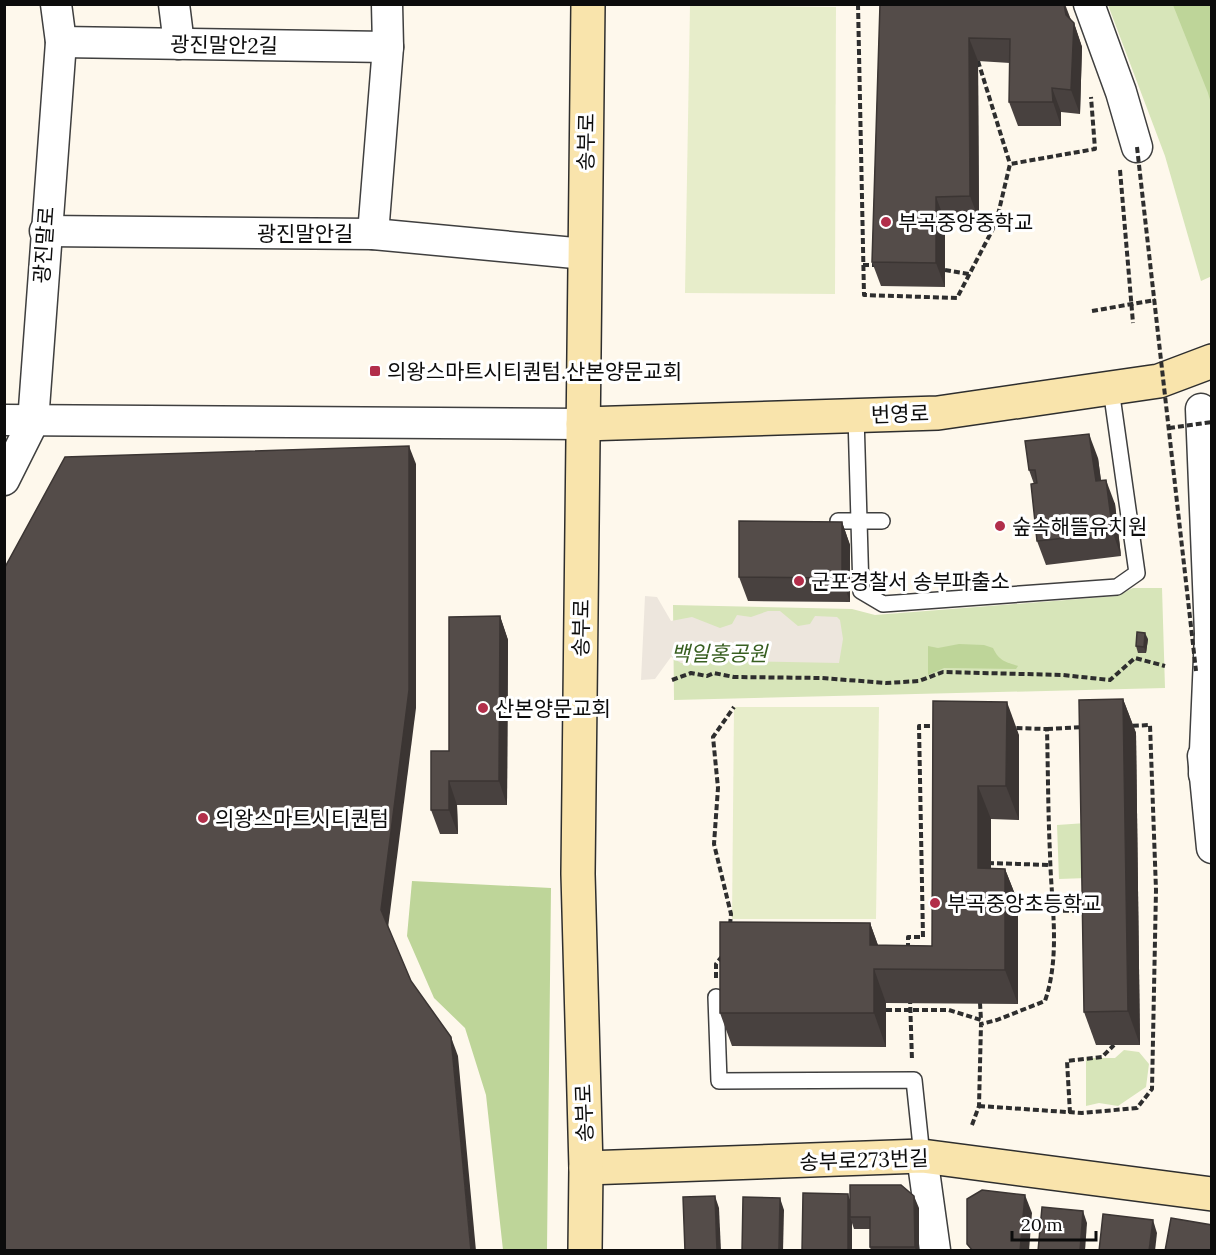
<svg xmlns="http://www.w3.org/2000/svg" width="1216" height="1255" font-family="Lora,'Noto Sans KR',serif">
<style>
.green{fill:#d7e5b9}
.forest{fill:#bed599}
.pitch{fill:#e7edca}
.plaza{fill:#ede6dd}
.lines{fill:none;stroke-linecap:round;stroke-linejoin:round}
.lane-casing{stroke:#3f3f3f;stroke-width:18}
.street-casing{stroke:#3f3f3f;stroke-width:33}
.secondary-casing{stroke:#2e2e2e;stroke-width:36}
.path{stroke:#2e2e2e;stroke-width:4;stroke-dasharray:6 3;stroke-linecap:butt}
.lane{stroke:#fff;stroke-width:15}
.street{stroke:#fff;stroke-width:30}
.secondary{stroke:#f9e4ac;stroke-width:33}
.path-bridge{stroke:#2e2e2e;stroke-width:4;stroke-dasharray:6 3;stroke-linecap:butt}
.wall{fill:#48413f}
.shaded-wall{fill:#3b3533}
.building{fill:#544c49;stroke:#3b3533;stroke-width:1.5}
.poi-dot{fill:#b22e4a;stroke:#fff;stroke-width:2}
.labels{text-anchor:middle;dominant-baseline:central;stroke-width:6;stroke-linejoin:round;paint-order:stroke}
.street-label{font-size:21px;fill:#0c0c0c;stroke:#fff}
.poi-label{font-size:21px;fill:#0c0c0c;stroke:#fff;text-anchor:start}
.park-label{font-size:21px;font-style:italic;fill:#385f21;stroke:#fff}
</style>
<rect width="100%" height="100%" fill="#fef8ec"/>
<g class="green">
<polygon points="1108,5 1211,5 1212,276 1201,281 1165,156"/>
<polygon points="1133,588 1162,588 1165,688 674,700 673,605 852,609 875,615 1117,596"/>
<polygon points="1086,823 1087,878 1059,879 1057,825"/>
<polygon points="1124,1050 1139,1052 1149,1064 1146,1087 1118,1106 1099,1103 1086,1106 1086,1058 1115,1058"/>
</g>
<g class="forest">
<polygon points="1173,5 1211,5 1211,103 1208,93"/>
<path d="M959 644 984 645 993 648C999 661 1006 662 1018 666L1016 669 944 668 928 675V646L938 648Z"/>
<polygon points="412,881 551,888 547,1250 503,1250 486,1095 465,1028 434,998 407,936"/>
</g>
<g class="pitch">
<polygon points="690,5 836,7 835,294 685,293"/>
<polygon points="734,707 879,707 876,919 732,919"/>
</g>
<polygon class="plaza" points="645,596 657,597 671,621 692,617 720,628 732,624 737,615 751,617 768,611 780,611 798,626 810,624 815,616 837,617 840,620 843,639 839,663 742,661 711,655 693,663 681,663 671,657 655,679 641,680"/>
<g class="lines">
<defs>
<g id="lane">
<polyline points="856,416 861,591 883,604 1117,587 1137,573 1111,389"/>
<polyline points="838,521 882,521"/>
<polyline points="716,997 719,1081 914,1080 922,1156"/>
</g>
<g id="street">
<polyline points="174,4 179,44"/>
<polyline points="1089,4 1121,92 1137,147"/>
<polyline points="61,42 388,47"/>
<polyline points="45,231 373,234 585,254"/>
<polyline points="373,234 388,47 387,4"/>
<polyline points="1201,409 1210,634 1204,774"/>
<polyline points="4,420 583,424"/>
<polyline points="4,480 33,422 61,42 56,4"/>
<polyline points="1203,756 1212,848"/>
<polyline points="922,1156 935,1250"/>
</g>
<g id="secondary">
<polyline points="583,424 938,413 1159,381 1212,361"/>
<polyline points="586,1168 922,1156 1212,1194"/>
<polyline points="585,1250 586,1168 578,874 588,4"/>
</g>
</defs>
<use href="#lane" class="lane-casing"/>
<use href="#street" class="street-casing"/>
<use href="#secondary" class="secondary-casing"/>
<g class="path">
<polyline points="858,4 864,295 957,298 996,223 1010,164 1095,149 1091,97"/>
<polyline points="780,6 780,4"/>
<polyline points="978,61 1010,164"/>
<polyline points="1120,170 1133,323"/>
<polyline points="863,265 877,265"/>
<polyline points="945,270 969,274"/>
<polyline points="672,680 691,673 707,676 714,673 734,677 822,678 886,683 919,681 943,672 1063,675 1110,680 1135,658 1165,666"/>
<polyline points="1047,729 1083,727"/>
<polyline points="988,863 1050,865"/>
<polyline points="1018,910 1088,911"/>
<polyline points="730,925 731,914 714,844 718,788 713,737 734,707"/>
<polyline points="908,949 908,937 923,937 919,726 936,726"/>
<polyline points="716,978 716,964 723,955"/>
<polyline points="910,998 912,1060"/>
<polyline points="980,1003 981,1020"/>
<polyline points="886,1010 949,1010 981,1020 981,1024"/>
<polyline points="979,1106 1082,1113 1137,1108 1152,1089 1156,890 1150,725 1129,726"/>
<polyline points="1070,1113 1067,1061 1102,1057 1114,1045"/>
<path d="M972 1125 979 1106 981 1024 997 1020 1045 1001C1061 954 1051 903 1050 854 1048 812 1048 770 1047 729L1013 728"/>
</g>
<use href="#lane" class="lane"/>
<use href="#street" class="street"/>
<use href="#secondary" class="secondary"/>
<g class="path-bridge">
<polyline points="1137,147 1196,671"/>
<polyline points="1092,311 1155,300"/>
<polyline points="1169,428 1212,422"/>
</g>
</g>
<g class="wall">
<polygon points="880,4 1065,4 1071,20 1074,23 1082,47 1080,114 1061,112 1061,126 1018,126 1009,102 1010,63 978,61 979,220 945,221 945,287 881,286 872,262"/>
<polygon points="1098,458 1101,480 1115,504 1121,556 1046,565 1037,541 1034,484 1029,470"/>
<polygon points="842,522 850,545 850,602 748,601 739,577"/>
<polygon points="500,616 508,640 507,805 457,805 458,834 440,834 431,810 449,751"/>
<polygon points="1148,639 1146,653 1138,653 1136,646"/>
<polygon points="1123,699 1136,733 1140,1045 1096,1045 1084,1012"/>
<polygon points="933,701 1019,735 1019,820 991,819 991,868 1005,869 1018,902 1018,1004 886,1003 886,1047 732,1046 720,1013 870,923 878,945 932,946"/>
<polygon points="850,1199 919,1208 919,1251 871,1251 870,1247 870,1229 854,1229 852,1223 852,1251 802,1251"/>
</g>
<g class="shaded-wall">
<polygon points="1064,4 1073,25 1074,23 1082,47 1080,114 1071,90"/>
<polygon points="969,38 978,61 979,220 970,196"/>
<polygon points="1052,88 1061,112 1061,126 1053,102"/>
<polygon points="936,197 945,221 945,287 936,263"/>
<polygon points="1089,434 1098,458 1104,505 1096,481"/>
<polygon points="409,446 416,464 416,708 388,928 381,910"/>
<polygon points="1106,480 1115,504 1121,556 1113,533"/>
<polygon points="842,522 850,545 850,602 842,578"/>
<polygon points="500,616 508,640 507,805 499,781"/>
<polygon points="1145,633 1148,639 1146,653 1144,647"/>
<polygon points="1123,699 1136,733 1140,1045 1128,1011"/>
<polygon points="1007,702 1019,735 1019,820 1006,786"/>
<polygon points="449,781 457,805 458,834 449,810"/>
<polygon points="978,786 991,819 991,902 978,868"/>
<polygon points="1005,869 1018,902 1018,1004 1005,970"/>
<polygon points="870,923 882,957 870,945"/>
<polygon points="874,969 886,1003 886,1047 874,1013"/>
<polygon points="451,1037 458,1056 476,1251 471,1251"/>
<polygon points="848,1194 852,1206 850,1217 852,1223 852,1251 848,1251"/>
<polygon points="1025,1195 1032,1213 1029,1251 1020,1251"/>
<polygon points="715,1196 719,1208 721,1251 717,1251"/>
<polygon points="914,1196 919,1208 919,1251 916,1251 915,1247"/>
<polygon points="780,1198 784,1210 783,1251 779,1251"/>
<polygon points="1083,1211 1087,1223 1085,1251 1080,1251"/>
<polygon points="1153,1220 1157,1233 1155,1251 1149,1251"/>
</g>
<g class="building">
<polygon points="880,4 1064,4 1066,15 1074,23 1071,90 1052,88 1053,102 1009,102 1010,39 969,38 970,196 936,197 936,263 872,262"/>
<polygon points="1089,434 1096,481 1106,480 1113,533 1037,541 1031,484 1037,483 1035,470 1029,470 1025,441"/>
<polygon points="409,446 409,690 381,910 411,981 451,1037 471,1251 4,1251 4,569 65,457"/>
<polygon points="739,521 842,522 842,578 739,577"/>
<polygon points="500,616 499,781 449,781 449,810 431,810 431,751 449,751 449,617"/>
<polygon points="1137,632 1145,633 1144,647 1136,646"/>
<polygon points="1123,699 1128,1011 1084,1012 1079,700"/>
<polygon points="933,701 1007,702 1006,786 978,786 978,868 1005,869 1005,970 874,969 874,1013 720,1013 720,922 870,923 870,945 932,946"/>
<polygon points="850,1185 901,1185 914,1196 915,1247 870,1247 870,1217 850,1217"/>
<polygon points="982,1190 1025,1195 1020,1251 973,1251 967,1244 967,1199"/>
<polygon points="803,1193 848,1194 848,1251 802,1251"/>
<polygon points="715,1196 717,1251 685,1251 683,1197"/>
<polygon points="743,1197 780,1198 779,1251 742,1251"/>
<polygon points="1042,1207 1083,1211 1080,1251 1038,1251"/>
<polygon points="1103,1214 1153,1220 1149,1251 1099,1251"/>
<polygon points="1171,1218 1212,1225 1212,1251 1165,1251"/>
</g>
<g class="poi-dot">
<circle cx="886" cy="222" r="6"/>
<rect x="369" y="365" width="12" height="12" rx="3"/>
<circle cx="1000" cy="526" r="6"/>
<circle cx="799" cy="581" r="6"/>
<circle cx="483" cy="708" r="6"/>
<circle cx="203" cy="818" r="6"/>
<circle cx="935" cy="903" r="6"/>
</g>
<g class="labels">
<g class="street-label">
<text transform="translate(224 45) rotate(1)">광진말안2길</text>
<text transform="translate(586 142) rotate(-89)">송부로</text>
<text x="305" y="233">광진말안길</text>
<text transform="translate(44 245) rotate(-86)">광진말로</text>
<text transform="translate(900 414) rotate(-2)">번영로</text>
<text transform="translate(581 628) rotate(-89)">송부로</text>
<text transform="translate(584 1113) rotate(-92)">송부로</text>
<text transform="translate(864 1160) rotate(-2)">송부로273번길</text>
</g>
<g class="poi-label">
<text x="898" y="222">부곡중앙중학교</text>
<text x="387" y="371">의왕스마트시티퀀텀.산본양문교회</text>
<text x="1012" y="526">숲속해뜰유치원</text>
<text x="811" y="581">군포경찰서 송부파출소</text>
<text x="495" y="708">산본양문교회</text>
<text x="215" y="818">의왕스마트시티퀀텀</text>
<text x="947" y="903">부곡중앙초등학교</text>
</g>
<g class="park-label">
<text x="719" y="653">백일홍공원</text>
</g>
</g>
<rect width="1216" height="1255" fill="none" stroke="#0c0c0c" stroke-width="12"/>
<path d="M1012 1231v9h84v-9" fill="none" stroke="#0c0c0c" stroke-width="3"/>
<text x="1021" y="1231" font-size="18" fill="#0c0c0c" stroke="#ffffff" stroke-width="4.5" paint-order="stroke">20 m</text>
</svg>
